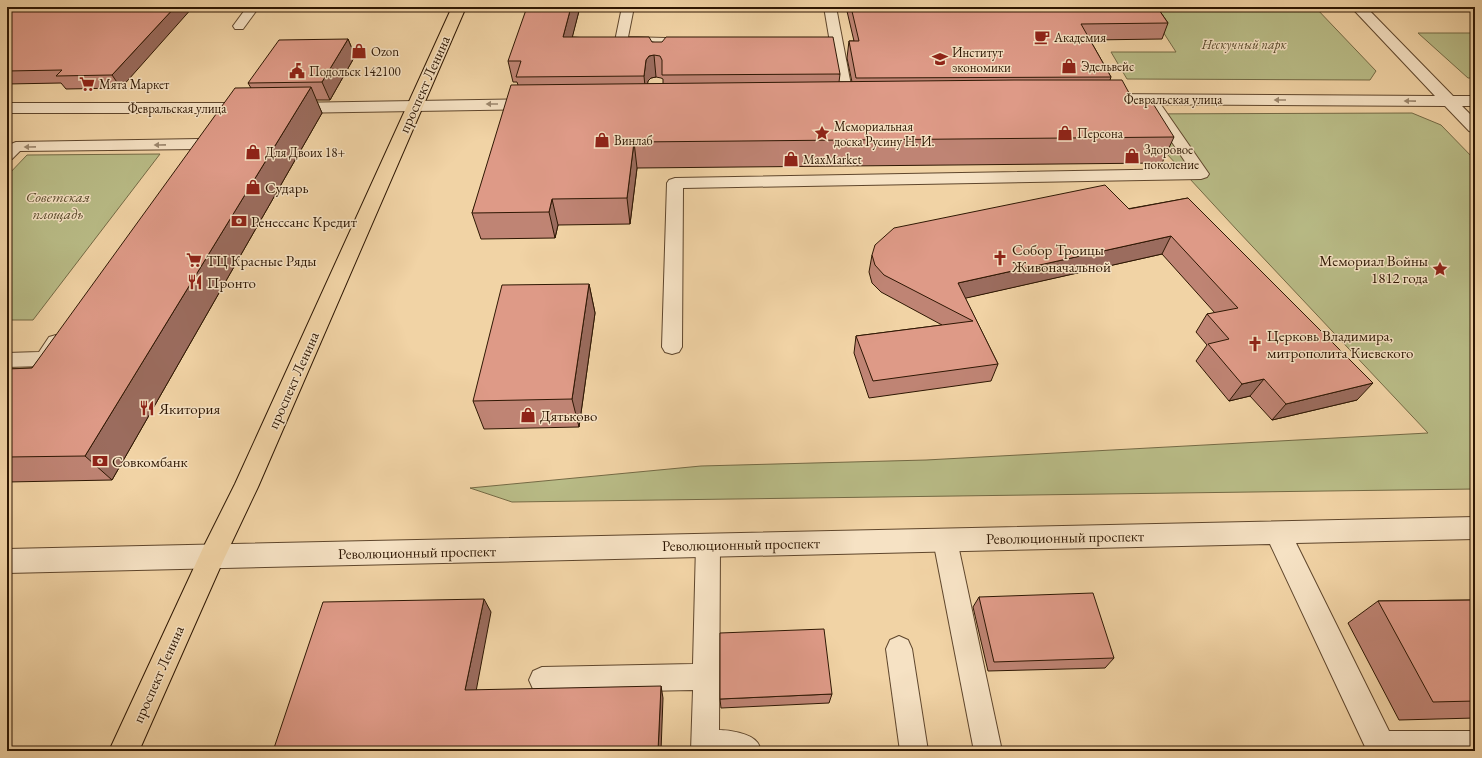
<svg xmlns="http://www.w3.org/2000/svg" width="1482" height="758" font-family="'EB Garamond',serif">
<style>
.green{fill:#b9bc87;stroke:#746a45}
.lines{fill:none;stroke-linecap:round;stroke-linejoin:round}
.lane-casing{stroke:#5f462c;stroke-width:2}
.street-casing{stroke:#5f462c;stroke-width:2}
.primary-casing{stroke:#2e1703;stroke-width:2}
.lane{fill:#f6e2c4;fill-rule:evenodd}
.street{fill:#f6e2c4;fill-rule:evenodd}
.primary{fill:#f1d3a5;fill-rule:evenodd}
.wall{fill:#bf8474;stroke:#2e1703;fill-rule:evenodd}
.shaded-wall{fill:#9b6c5e;stroke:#2e1703}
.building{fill:#de9a87;stroke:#2e1703}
.oneway{fill:#9c876d}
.labels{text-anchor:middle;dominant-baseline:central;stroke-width:3;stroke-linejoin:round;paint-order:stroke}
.far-poi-label{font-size:13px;fill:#2e1703;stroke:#f6e2c4;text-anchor:start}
.far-park-label{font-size:13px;font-style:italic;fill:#58492b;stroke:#f6e2c4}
.far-street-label{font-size:13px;fill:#2e1703;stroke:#f6e2c4}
.street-label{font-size:15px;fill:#2e1703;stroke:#f6e2c4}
.poi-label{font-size:15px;fill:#2e1703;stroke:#f6e2c4;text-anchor:start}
.park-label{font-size:15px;font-style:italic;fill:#58492b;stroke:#f6e2c4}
</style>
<rect width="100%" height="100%" fill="#f1d3a5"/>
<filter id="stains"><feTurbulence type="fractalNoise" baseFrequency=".005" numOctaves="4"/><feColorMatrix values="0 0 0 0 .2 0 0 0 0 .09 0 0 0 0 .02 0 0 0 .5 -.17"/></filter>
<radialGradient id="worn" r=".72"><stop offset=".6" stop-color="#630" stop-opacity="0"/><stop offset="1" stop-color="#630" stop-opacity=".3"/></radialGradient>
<g class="green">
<polygon points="1147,7 1315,7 1376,71 1370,80 1127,79 1111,52 1176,52"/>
<polygon points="1418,33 1475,33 1475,78 1468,78"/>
<polygon points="1412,113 1441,125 1475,160 1475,489 512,502 470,488 701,466 926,460 1428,433 1237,230 1130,114"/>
<polygon points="160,154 33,320 7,320 7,176 27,155"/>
</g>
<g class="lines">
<defs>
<g id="lane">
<polygon points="247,7 259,7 243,29 235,29 233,26"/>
<polygon points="622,7 634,7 628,37 666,38 667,41 666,58 664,61 654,61 652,58 654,45 616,44 615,41"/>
<polygon points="824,7 836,7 854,101 852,104 847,105 842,104 840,101"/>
<polygon points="1150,95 1155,96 1209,174 1207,177 1201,179 683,188 682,347 679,352 672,354 665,352 662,347 667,183 669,180 675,178 1190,169 1143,99 1145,96"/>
<polygon points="199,139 204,141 207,144 204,147 199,149 20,151 12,159 7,161 7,147 11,144 16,142"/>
<polygon points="56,335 63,337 66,342 51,364 44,366 7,367 7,353 39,352 49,337"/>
<polygon points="945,530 953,533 957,540 1002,751 974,751 933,540 937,533"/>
<path d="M708 534 716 538 720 545 719 730C729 730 750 733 757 742 759 744 760 748 761 751H691L693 690 542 693 533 689 529 680 533 671 542 667 693 664 696 545 700 538Z"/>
<polygon points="899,636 908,640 912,649 928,751 900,751 886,649 890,640"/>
</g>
<g id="street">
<polygon points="1351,7 1366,7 1453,96 1475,96 1475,106 1462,106 1475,119 1475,133 1469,131 1445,106 1102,104 1096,102 1094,99 1096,96 1102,94 1435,96"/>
<polygon points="536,99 542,101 544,104 542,107 536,109 290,113 284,111 282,108 284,105 290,103"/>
<polygon points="7,103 250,103 256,105 258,108 256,111 250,113 7,113"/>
<polygon points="1475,517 1475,539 1296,543 1389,731 1475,731 1475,751 1367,751 1270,544 7,573 7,549"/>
</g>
<polygon id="primary" points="452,7 466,7 258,487 223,561 139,751 109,751 203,548 235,484"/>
</defs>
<use href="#lane" class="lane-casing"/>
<use href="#street" class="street-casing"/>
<use href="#primary" class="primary-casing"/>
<use href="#lane" class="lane"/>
<use href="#street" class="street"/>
<use href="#primary" class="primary"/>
</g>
<g class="wall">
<path d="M580 7 572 37 652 42 840 74 839 82H852L847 58 849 41H854L846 7H1157L1168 23 1162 39 1090 40 1111 77 1110 80 1174 137 1162 163 637 168 630 224 558 225 555 238 481 239 472 213 518 85 517 82H513L508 61ZM656 77 661 78 663 79V84H647L648 81 651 78Z"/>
<polygon points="96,8 121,88 66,89 61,83 7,84 7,9"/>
<polygon points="348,39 355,56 330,100 316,100 322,113 112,480 7,482 7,369 32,368 251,88 248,83"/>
<polygon points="1188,198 1357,400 1272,420 1250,396 1229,401 1196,361 1207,345 1196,332 1207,314 1215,313 1162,254 965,298 998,364 991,381 869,398 854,353 856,336 942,325 881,292 872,283 869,272 872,255"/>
<polygon points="589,284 595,313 579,427 484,429 473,401"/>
<polygon points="979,597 1114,658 1105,668 988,671 973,607"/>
<polygon points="1475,600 1475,718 1399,720 1348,623 1378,601"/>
<polygon points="832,694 829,703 721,708 720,699"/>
</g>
<g class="shaded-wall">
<polygon points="175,7 193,7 121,88 112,75"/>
<polygon points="571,7 580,7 567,58 563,37"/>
<polygon points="348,39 355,56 330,100 322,82"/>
<polygon points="654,55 656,77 651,78 648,81 646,97 644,76 646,60 649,56"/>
<polygon points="311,87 322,113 112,480 85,456"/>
<polygon points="634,142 637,168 630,224 627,198"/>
<polygon points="552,199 558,225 555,238 549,212"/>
<polygon points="1171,236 1162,254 953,301 958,283"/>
<polygon points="589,284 595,313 579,427 572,399"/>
<polygon points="1264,379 1250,396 1229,401 1242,384"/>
<polygon points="1373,383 1357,400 1272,420 1286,404"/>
<polygon points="484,599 491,612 474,702 465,690"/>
<polygon points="661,686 663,698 661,751 658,751"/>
</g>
<g class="building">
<polygon points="96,7 175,7 112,75 56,76 62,70 7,71 7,9 96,8"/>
<polygon points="527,7 571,7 563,37 649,37 652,42 662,42 666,37 833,37 840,74 662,75 662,60 660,56 654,55 649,56 646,60 644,76 516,77 521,61 508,61"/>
<polygon points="851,7 1157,7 1168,23 1081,24 1111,77 856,78 849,41 859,41"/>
<polygon points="348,39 322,82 248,83 279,40"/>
<polygon points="1014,80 1122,80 1134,102 1152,102 1174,137 634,142 627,198 552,199 549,212 472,213 511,85"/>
<polygon points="311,87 85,456 7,457 7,369 32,368 235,88"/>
<polygon points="1105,185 1129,209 1188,198 1373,383 1286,404 1264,379 1242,384 1208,344 1229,339 1207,314 1238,308 1171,236 958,283 998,364 873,381 856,336 973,321 884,275 875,265 872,255 875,245 894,228"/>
<polygon points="589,284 572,399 473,401 502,285"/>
<polygon points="1093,593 1114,658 994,662 979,597"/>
<polygon points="484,599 465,690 661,686 658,751 273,751 323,602"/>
<polygon points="1475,600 1475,701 1433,702 1378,601"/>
<polygon points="824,629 832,694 720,699 720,633"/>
</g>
<defs><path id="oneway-solid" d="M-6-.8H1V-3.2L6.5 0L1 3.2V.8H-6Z"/></defs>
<g class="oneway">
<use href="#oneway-solid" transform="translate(1280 100) rotate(-180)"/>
<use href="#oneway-solid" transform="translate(1410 101) rotate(-179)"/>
<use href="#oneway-solid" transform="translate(492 104) rotate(180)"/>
<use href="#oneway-solid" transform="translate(160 145) rotate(179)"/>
<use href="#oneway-solid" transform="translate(30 147) rotate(179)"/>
</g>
<defs>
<symbol id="cafe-bare" viewBox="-9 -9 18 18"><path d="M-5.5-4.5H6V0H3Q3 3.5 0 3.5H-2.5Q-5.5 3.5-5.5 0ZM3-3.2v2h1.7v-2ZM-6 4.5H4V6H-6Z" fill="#8f2418" stroke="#f6e2c4" stroke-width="2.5" paint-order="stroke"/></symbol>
<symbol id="shop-bare" viewBox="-9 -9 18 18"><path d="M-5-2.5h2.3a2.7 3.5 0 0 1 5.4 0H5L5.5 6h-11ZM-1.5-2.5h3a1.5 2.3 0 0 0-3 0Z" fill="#8f2418" stroke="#f6e2c4" stroke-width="2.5" paint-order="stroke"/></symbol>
<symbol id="university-bare" viewBox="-9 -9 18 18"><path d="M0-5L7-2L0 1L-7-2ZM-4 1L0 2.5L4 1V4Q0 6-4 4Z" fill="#8f2418" stroke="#f6e2c4" stroke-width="2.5" paint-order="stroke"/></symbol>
<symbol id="civic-bare" viewBox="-9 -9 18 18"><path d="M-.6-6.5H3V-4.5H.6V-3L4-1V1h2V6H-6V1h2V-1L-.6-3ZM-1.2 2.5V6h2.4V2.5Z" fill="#8f2418" stroke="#f6e2c4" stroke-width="2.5" paint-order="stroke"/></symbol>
<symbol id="supermarket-bare" viewBox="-9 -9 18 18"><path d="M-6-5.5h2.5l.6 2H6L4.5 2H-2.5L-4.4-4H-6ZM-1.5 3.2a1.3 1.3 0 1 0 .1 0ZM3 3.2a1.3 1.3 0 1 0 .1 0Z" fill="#8f2418" stroke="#f6e2c4" stroke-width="2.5" paint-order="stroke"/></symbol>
<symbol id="sight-bare" viewBox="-9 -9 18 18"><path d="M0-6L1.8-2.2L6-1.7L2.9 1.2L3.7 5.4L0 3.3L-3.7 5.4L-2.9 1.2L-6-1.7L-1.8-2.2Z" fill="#8f2418" stroke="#f6e2c4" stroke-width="2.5" paint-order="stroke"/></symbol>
<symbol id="bank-bare" viewBox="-9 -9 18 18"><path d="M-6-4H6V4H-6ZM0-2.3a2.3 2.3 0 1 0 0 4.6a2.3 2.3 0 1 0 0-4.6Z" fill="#8f2418" stroke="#f6e2c4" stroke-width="2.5" paint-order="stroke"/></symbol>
<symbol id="church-bare" viewBox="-9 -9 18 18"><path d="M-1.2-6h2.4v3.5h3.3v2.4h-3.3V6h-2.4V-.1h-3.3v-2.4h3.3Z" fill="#8f2418" stroke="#f6e2c4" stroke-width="2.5" paint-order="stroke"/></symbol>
<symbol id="restaurant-bare" viewBox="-9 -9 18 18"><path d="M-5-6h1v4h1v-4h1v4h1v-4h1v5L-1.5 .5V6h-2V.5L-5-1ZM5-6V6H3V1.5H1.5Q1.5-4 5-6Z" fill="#8f2418" stroke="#f6e2c4" stroke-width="2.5" paint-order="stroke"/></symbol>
</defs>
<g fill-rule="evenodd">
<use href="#cafe-bare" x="1031" y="26" width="22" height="22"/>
<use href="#shop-bare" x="348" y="40" width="22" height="22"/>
<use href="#university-bare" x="929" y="48" width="22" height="22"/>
<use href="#shop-bare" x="1058" y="55" width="22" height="22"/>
<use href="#civic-bare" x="286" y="60" width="22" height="22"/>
<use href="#supermarket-bare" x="76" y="73" width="22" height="22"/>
<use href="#sight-bare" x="811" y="122" width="22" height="22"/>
<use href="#shop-bare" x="1054" y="122" width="22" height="22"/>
<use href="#shop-bare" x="591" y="129" width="22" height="22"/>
<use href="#shop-bare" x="242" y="141" width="22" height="22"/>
<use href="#shop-bare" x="1121" y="145" width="22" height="22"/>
<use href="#shop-bare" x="780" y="148" width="22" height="22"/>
<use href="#shop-bare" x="242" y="176" width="22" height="22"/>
<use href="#bank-bare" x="228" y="210" width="22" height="22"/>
<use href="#church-bare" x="989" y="247" width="22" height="22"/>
<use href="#supermarket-bare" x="183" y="249" width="22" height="22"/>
<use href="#sight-bare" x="1429" y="258" width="22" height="22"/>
<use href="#restaurant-bare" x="184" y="271" width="22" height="22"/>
<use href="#church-bare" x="1244" y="333" width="22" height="22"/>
<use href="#restaurant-bare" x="136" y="397" width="22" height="22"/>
<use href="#shop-bare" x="517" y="404" width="22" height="22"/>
<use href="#bank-bare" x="89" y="450" width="22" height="22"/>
</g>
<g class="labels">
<g class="far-poi-label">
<text x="1054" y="37">Академия</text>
<text x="371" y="51">Ozon</text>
<text x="952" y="52">Институт<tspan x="952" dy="15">экономики</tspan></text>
<text x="1081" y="66">Эдельвейс</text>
<text x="309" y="71">Подольск 142100</text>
<text x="99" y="84">Мята Маркет</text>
<text x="834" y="126">Мемориальная<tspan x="834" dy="15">доска Русину Н. И.</tspan></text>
<text x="1077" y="133">Персона</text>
<text x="614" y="140">Винлаб</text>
<text x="1144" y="149">Здоровое<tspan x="1144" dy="15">поколение</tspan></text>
<text x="265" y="152">Для Двоих 18+</text>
<text x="803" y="159">MaxMarket</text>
</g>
<g class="far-park-label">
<text x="1244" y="44">Нескучный парк</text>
</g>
<g class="far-street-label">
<text x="1173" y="99">Февральская улица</text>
<text x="177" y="108">Февральская улица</text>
</g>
<g class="street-label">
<text transform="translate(424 84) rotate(-66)">проспект Ленина</text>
<text transform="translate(293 380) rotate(-66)">проспект Ленина</text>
<text transform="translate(1065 537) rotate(-1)">Революционный проспект</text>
<text transform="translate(741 544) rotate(-1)">Революционный проспект</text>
<text transform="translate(417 552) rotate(-1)">Революционный проспект</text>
<text transform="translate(158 674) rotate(-66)">проспект Ленина</text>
</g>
<g class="poi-label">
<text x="265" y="187">Сударь</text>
<text x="251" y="221">Ренессанс Кредит</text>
<text x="1012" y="249">Собор Троицы<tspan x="1012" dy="17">Живоначальной</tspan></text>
<text x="206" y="260">ТЦ Красные Ряды</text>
<text x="1428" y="260" text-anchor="end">Мемориал Войны<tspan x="1428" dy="17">1812 года</tspan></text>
<text x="207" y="282">Пронто</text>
<text x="1267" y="335">Церковь Владимира,<tspan x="1267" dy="17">митрополита Киевского</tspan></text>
<text x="159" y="408">Якитория</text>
<text x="540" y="415">Дятьково</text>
<text x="112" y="461">Совкомбанк</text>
</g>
<g class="park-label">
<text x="58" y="196">Советская<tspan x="58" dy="17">площадь</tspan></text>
</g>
</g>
<rect width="1482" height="758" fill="none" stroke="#f1d3a5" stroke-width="24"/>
<rect x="8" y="8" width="1466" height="742" fill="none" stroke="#2e1703" stroke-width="2"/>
<rect x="12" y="12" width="1458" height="734" fill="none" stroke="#2e1703"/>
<rect width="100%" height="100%" filter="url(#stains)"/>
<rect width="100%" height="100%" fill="url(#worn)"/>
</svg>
